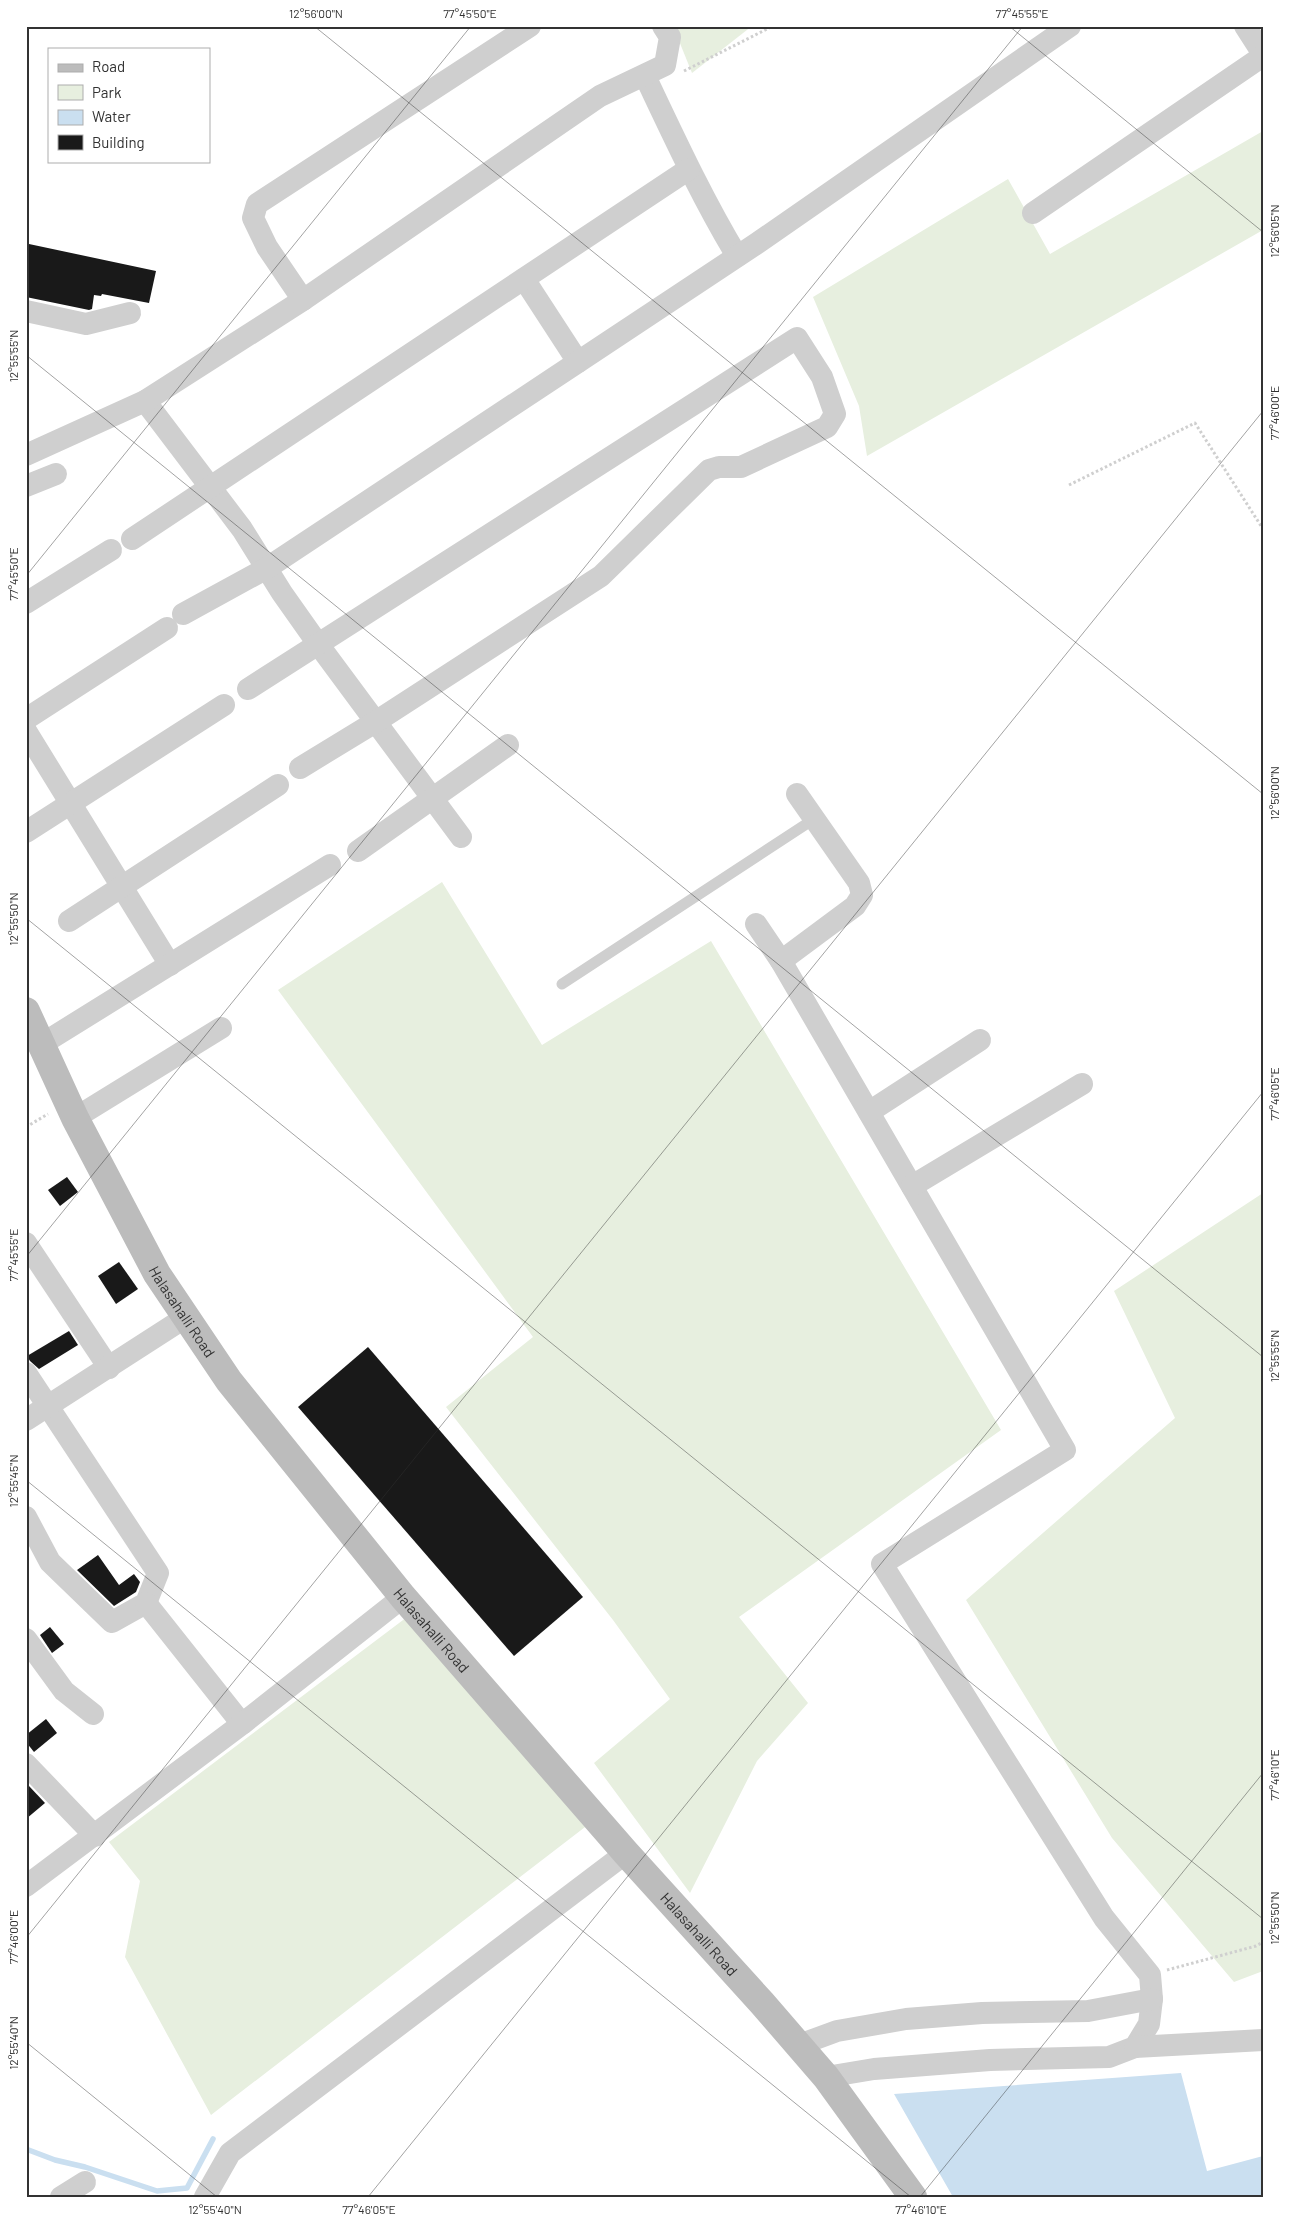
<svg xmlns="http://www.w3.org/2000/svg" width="1289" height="2223" font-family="Barlow,sans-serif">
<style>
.green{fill:#e7efdf}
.water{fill:#cadff0}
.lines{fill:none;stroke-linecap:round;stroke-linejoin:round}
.stream{stroke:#cadff0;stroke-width:5.5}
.building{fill:#191919}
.path{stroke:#cfcfcf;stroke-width:3;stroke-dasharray:2.5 2.5;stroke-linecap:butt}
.lane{stroke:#cfcfcf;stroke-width:11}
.street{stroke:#cfcfcf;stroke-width:22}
.secondary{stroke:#bcbcbc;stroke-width:28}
.ticks{fill:none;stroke:#323232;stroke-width:1;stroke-opacity:0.45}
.labels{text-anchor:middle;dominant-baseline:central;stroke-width:5;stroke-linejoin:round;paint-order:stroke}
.street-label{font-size:15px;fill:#323232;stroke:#fff}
.neatline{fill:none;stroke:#323232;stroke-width:2}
.ticks-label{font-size:12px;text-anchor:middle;fill:#323232}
</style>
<rect width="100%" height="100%" fill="#fff"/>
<g class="green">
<polygon points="673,26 752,26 692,73"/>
<polygon points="1263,131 1263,230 867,456 859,406 813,297 1008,179 1050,254"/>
<polygon points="442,882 542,1045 711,941 1001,1430 739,1617 808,1703 757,1761 690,1893 594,1763 670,1699 613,1620 446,1407 533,1337 278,990"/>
<polygon points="1263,1193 1263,1971 1234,1982 1112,1838 966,1600 1175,1418 1114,1291"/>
<polygon points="411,1614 589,1824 211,2115 125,1957 140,1881 109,1842"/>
</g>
<polygon class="water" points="1181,2073 1207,2171 1263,2156 1263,2197 953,2197 894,2094"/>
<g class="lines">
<polyline class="stream" points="26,2149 55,2160 85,2167 157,2191 187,2188 213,2139"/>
</g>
<g class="building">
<polygon points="29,244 156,271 149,303 102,294 101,296 94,295 92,309 89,310 26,297 26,247 29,248"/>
<polygon points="67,1177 78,1192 60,1206 48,1190"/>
<polygon points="119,1262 138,1289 116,1304 98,1276"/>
<polygon points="69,1331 78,1345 39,1369 30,1361 27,1356"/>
<polygon points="368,1347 583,1597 514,1656 298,1407"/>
<polygon points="98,1555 119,1585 134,1574 140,1582 136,1592 114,1606 77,1570"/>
<polygon points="50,1627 64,1644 52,1653 40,1635"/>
<polygon points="46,1719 57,1733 34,1752 26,1742 26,1735"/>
<polygon points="29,1786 45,1803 26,1819 26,1788"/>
</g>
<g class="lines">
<g class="path">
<polyline points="684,71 773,26"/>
<polyline points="1069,485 1195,423 1263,529"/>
<polyline points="26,1127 48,1114"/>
<polyline points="1167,1970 1256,1946 1263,1942"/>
</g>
<polyline class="lane" points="562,984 814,819"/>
<g class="street">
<polyline points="1245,26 1263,54"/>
<path d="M645 76C674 137 702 198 737 256"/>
<polyline points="1033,213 1263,56"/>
<polyline points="524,279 578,362"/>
<polyline points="303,300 267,247 253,218 257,204 530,26"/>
<polyline points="26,311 86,324 130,313"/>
<polyline points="145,401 242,529 282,593 318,644 461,837"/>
<polyline points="26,455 145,401 303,300 600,96 665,65 670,37 663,26"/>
<polyline points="26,486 56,474"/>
<polyline points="132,539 689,169"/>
<polyline points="26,603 111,550"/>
<polyline points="183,614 267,568 578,362 756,244 1070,26"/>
<polyline points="248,689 797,338 822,377 835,414 827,427 741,467 719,467 709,470 601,576 377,721 300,768"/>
<polyline points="26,719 167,628"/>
<polyline points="26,731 170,965"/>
<polyline points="26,832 224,705"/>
<polyline points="358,851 508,745"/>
<polyline points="69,921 278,785"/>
<polyline points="756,924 781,961 1065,1450 882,1564 1104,1918 1150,1975 1152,1999 1149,2024 1135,2047 1109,2057 990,2060 874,2069 826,2077"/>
<polyline points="781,961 855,906 862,895 859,883 797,794"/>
<polyline points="42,1044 330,865"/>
<polyline points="869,1112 980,1040"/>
<polyline points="75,1118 221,1028"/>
<polyline points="912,1186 1082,1084"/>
<polyline points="26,1243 109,1368"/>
<polyline points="26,1373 158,1573 146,1603 112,1622 50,1562 26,1517"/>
<polyline points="26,1420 186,1317"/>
<polyline points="146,1603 242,1724"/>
<polyline points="26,1639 64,1691 93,1714"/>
<polyline points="26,1764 95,1836"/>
<polyline points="26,1886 242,1724 403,1597"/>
<polyline points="799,2045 837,2031 906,2019 982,2013 1088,2011 1152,1999"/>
<polyline points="1135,2047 1263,2040"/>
<polyline points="61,2197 85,2182"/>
<polyline points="205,2197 230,2153 626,1853"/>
</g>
<path class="secondary" id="s1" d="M26 1011 75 1118 157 1274 229 1381 403 1597 626 1853 762 2003 826 2077 913 2197"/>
</g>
<path class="ticks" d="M314 26 1263 794M1009 26 1263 232M26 355 1263 1357M26 576 471 26M26 918 1263 1919M26 1257 1023 26M26 1480 911 2197M26 1938 1263 411M26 2042 217 2197M368 2197 1263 1092M920 2197 1263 1773"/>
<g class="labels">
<g class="street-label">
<text stroke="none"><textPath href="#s1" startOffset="339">Halasahalli Road</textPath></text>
<text stroke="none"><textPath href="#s1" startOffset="744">Halasahalli Road</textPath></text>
<text stroke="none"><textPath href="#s1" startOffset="1149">Halasahalli Road</textPath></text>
</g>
</g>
<rect width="1289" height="2223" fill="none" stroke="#ffffff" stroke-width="55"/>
<rect x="48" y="48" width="162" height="115" fill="#ffffff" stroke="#adadad"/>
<rect x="58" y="64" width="25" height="8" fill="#bcbcbc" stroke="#adadad"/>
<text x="92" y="72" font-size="15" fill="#323232">Road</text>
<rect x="58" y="85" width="25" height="15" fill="#e7efdf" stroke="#adadad"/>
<text x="92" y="98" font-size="15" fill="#323232">Park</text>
<rect x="58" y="110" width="25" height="15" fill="#cadff0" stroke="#adadad"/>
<text x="92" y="122" font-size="15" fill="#323232">Water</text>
<rect x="58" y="135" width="25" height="15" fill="#191919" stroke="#adadad"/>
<text x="92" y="148" font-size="15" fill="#323232">Building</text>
<rect x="28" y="28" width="1234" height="2168" class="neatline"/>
<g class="ticks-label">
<text x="316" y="18">12°56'00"N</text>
<text x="470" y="18">77°45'50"E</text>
<text x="1022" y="18">77°45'55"E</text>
<text transform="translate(1275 231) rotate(-90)" y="4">12°56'05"N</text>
<text transform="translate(14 356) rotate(-90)" y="4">12°55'55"N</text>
<text transform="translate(1275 413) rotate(-90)" y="4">77°46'00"E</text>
<text transform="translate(14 574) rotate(-90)" y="4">77°45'50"E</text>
<text transform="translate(1275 793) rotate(-90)" y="4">12°56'00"N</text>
<text transform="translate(14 919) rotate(-90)" y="4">12°55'50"N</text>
<text transform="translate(1275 1094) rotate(-90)" y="4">77°46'05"E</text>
<text transform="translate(14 1255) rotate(-90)" y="4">77°45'55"E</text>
<text transform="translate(1275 1356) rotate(-90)" y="4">12°55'55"N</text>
<text transform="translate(14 1481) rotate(-90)" y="4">12°55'45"N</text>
<text transform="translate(1275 1775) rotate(-90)" y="4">77°46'10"E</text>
<text transform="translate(1275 1918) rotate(-90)" y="4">12°55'50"N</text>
<text transform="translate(14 1937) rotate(-90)" y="4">77°46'00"E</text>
<text transform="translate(14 2043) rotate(-90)" y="4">12°55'40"N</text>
<text x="215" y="2214">12°55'40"N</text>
<text x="369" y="2214">77°46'05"E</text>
<text x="921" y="2214">77°46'10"E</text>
</g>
</svg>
